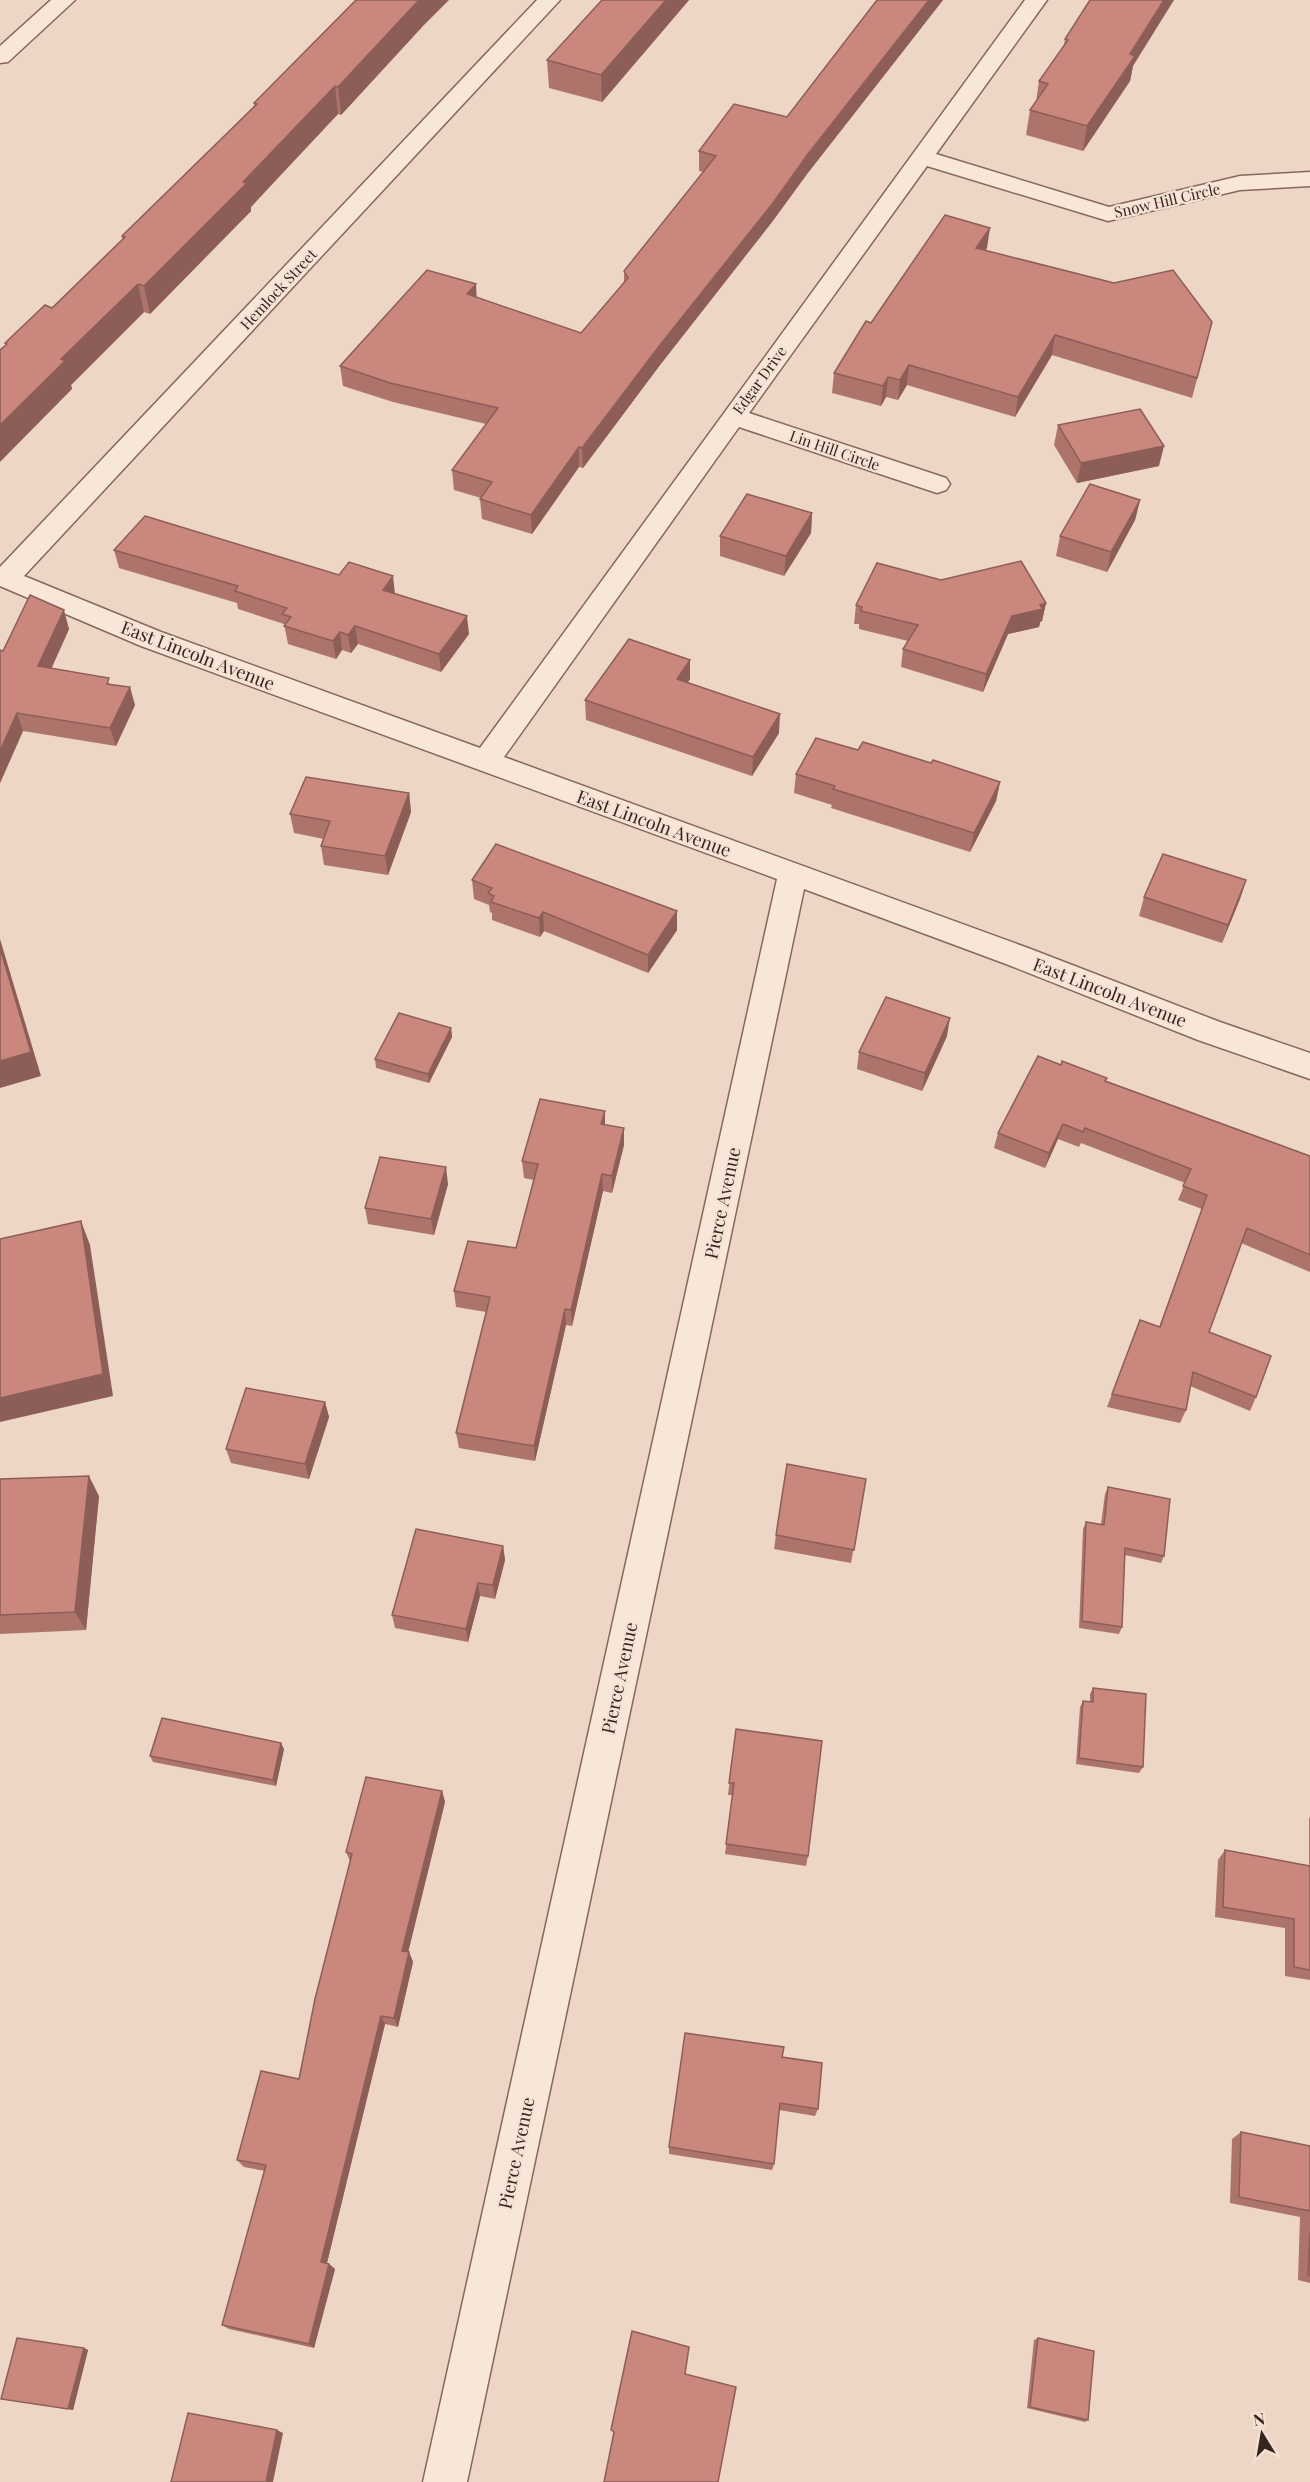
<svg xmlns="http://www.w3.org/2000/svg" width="1310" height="2482" font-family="'Playfair Display',serif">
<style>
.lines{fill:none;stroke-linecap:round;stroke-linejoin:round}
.minor-casing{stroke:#87675c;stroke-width:3}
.minor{fill:#f8e6d8;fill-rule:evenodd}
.wall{fill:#ad746c}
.shaded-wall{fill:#8d5e58}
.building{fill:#c9877d;stroke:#8d5e58;stroke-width:1.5}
.labels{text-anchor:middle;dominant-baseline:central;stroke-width:4.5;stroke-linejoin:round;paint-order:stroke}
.far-street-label{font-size:15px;fill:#38241f;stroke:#f4e2d5}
.street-label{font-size:18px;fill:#38241f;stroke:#f4e2d5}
</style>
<rect width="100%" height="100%" fill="#edd6c5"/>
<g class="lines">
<defs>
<g id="minor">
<polygon points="51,0 75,0 8,62 0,63 0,46"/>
<polygon points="537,0 560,0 24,576 161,632 480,748 1025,0 1047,0 936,154 1109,207 1240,176 1310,172 1310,186 1240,190 1108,221 927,166 749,413 946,478 950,484 946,490 937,493 739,427 504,757 1028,948 1220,1022 1310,1053 1310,1079 1198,1040 1006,964 804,889 467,2482 423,2482 777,879 141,646 0,586 0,567"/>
</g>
</defs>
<use href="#minor" class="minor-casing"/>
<use href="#minor" class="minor"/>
</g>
<g class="wall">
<polygon points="602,0 689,0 602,102 549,88 547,60"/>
<polygon points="877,0 943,0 807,174 772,222 660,365 583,468 579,467 532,534 482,519 480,499 481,498 454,490 452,470 486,424 393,402 343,386 340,366 477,297 581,333 624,282 624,271 703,172 699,171 699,151 787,117"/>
<polygon points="422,27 341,115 338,114 277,178 251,207 251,211 150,314 144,312 71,385 72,389 6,345 5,343 52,308 122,240 122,236 254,106 254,103"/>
<polygon points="1065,39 1133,66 1130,81 1083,151 1026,135 1030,110 1036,102 1039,81 1064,46"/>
<polygon points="987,248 985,250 1207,342 1192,398 1052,355 1015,417 907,385 898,400 886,397 881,406 832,393 834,373 871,323"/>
<polygon points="1058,425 1159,466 1077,483 1054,445"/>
<polygon points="1140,500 1135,520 1107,572 1056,556 1060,536"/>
<polygon points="812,513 811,533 784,576 720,556 720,536"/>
<polygon points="114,550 395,594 469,634 441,672 358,644 351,653 342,650 336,659 288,644 284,624 238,609 237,603 119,568"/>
<polygon points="941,580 1046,603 1042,621 1040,622 1039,627 1008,634 983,692 901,667 903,649 908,641 859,629 859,624 854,624 856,605"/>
<polygon points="69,629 51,669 111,684 135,705 116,746 23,731 0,783 0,650 3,651"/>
<polygon points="690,679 688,682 779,733 752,776 586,720 585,700"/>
<polygon points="858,750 931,763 1000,782 996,801 970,852 831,808 832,805 794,793 796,774"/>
<polygon points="409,793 411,812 388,875 324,865 321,846 324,839 294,833 290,814"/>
<polygon points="472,880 677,930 648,973 544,931 540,937 492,920 492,913 490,912 489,905 474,899"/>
<polygon points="1246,880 1240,899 1222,943 1139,916 1144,897"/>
<polygon points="451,1028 452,1037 429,1083 376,1068 375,1059"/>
<polygon points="947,1036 922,1091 857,1069 859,1052"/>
<polygon points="1106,1081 1310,1156 1310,1272 1241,1243 1209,1332 1256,1397 1250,1411 1190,1386 1186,1410 1180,1423 1107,1407 1140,1320 1159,1327 1202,1209 1178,1200 1185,1183 1081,1143 1079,1147 1058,1139 1045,1168 994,1148 998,1133"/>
<polygon points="605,1125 624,1145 612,1193 603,1191 572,1326 566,1325 535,1461 459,1448 456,1433 486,1312 456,1307 454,1291 516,1248 534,1180 524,1178 522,1161"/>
<polygon points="448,1184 434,1235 368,1224 365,1208"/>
<polygon points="325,1402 329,1417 309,1479 231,1463 226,1449"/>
<polygon points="0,1479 99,1496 86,1630 0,1634"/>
<polygon points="866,1479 851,1563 774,1549 776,1535"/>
<polygon points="1108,1487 1164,1556 1161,1563 1125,1555 1122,1627 1119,1634 1079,1628 1083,1529 1086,1522 1101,1524 1105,1494"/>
<polygon points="503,1546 505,1560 495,1599 480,1596 468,1642 395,1628 392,1615"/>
<polygon points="1093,1688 1143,1767 1139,1773 1076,1764 1080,1707 1083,1701 1090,1702 1090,1694"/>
<polygon points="736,1729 808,1856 806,1866 725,1854 733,1795 728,1795"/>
<polygon points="284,1749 276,1786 153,1762 150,1756"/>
<polygon points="442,1791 445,1802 408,1952 409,1952 413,1962 398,2027 385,2024 327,2263 329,2264 335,2269 314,2348 229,2329 222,2325 265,2171 244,2167 237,2160 299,2079 350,1861 346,1852"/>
<polygon points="1310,1817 1310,1980 1285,1976 1285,1928 1215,1917 1218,1860 1225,1850 1309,1866 1309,1819"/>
<polygon points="782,2057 818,2109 815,2116 779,2110 774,2164 772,2170 669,2154 669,2147"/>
<polygon points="1241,2132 1310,2146 1310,2283 1298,2280 1300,2217 1230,2203 1232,2139"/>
<polygon points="1038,2338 1088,2420 1085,2422 1027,2408 1034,2340"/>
<polygon points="84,2348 88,2350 73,2410 1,2399"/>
</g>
<g class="shaded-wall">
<polygon points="419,0 449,0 422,27 341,115 338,87"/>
<polygon points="666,0 689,0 602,102 601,75"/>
<polygon points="929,0 943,0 807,174 772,222 660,365 583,468 582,448 660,345"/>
<polygon points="1164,0 1174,0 1133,66 1130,81 1083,151 1087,126 1130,54"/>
<polygon points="335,86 338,114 251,207 251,211 150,314 144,286 273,150"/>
<polygon points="990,228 987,248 974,268 976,248"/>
<polygon points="138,284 144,312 71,385 72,389 0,462 0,425 61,359"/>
<polygon points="476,284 477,304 467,294"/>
<polygon points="1055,335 1052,355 1015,417 1018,397"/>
<polygon points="909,365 907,385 898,400 900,380"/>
<polygon points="888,377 886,397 881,406 883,386"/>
<polygon points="1164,446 1159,466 1077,483 1081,463"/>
<polygon points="579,447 579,467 532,534 531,515"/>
<polygon points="1140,500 1135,520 1107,572 1111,552"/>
<polygon points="812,513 811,533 784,576 786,556"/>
<polygon points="393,576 395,594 383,590"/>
<polygon points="1046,603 1042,621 1040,622 1039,627 1008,634 983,692 986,674 1012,616 1040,605"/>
<polygon points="64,610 69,629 44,685 38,666"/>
<polygon points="467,616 469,634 441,672 439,654"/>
<polygon points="355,626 358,644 351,653 348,635"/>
<polygon points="340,632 342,650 336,659 333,641"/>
<polygon points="690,660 690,679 677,698 677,679"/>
<polygon points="130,687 135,705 116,746 110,728"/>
<polygon points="17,713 23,731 0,783 0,751"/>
<polygon points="780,714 779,733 752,776 753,757"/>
<polygon points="1000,782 996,801 970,852 974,833"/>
<polygon points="409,793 411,812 388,875 385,856"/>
<polygon points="1246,880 1240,899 1222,943 1228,925"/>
<polygon points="677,911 677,930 648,973 648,955"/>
<polygon points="543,912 544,931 540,937 539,918"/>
<polygon points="0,939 41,1076 0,1088"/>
<polygon points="950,1018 947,1036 922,1091 925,1073"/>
<polygon points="451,1028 452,1037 429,1083 428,1074"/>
<polygon points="605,1111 605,1128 601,1124"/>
<polygon points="1063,1124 1058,1139 1045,1168 1049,1153"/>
<polygon points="624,1128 624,1145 612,1193 612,1176"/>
<polygon points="446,1167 448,1184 434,1235 431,1219"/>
<polygon points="602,1174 603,1191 572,1326 571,1310"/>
<polygon points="81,1221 90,1245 113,1396 0,1422 0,1398"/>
<polygon points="565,1309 566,1325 535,1461 534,1446"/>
<polygon points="325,1402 329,1417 309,1479 305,1464"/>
<polygon points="89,1476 99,1496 86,1630 75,1612"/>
<polygon points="503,1546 505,1560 495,1599 493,1585"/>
<polygon points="478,1583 480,1596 468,1642 466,1629"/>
<polygon points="281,1743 284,1749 276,1786 273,1780"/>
<polygon points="442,1791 445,1802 406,1961 402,1951"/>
<polygon points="409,1952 413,1962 398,2027 394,2018"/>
<polygon points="381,2016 385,2024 326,2267 321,2262"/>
<polygon points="329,2264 335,2269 314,2348 309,2344"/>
<polygon points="84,2348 88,2350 73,2410 68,2409"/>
<polygon points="277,2430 283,2433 273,2482 266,2482"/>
</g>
<g class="building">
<polygon points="356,0 419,0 338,87 335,86 243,182 247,183 144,286 138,284 61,359 65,361 0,425 0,350 7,344 5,343 45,305 52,308 125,237 122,236 257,104 254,103"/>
<polygon points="602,0 666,0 601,75 547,60"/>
<polygon points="877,0 929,0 808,154 773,203 660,345 582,448 579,447 531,515 480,499 492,482 452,470 498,408 390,383 340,366 427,270 476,284 467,294 581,333 628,278 624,271 716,156 699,151 734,104 787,117"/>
<polygon points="1090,0 1164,0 1130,54 1135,56 1087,126 1030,110 1048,84 1039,81 1068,40 1065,39"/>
<polygon points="945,215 990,228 976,248 1114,283 1173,270 1212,322 1197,378 1055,335 1018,397 909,365 900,380 888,377 883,386 834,373 866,321 871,323"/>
<polygon points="1140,409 1164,446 1081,463 1058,425"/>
<polygon points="1090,484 1140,500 1111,552 1060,536"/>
<polygon points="747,494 812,513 786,556 720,536"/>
<polygon points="145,516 339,575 349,562 393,576 383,590 467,616 439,654 355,626 348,635 340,632 333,641 284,626 291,617 282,614 287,608 235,591 238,586 114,550"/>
<polygon points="1021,561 1046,603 1040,605 1043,609 1012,616 986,674 903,649 918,625 861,611 862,607 856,605 877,563 941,580"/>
<polygon points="30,595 64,610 38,666 109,678 107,684 130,687 110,728 17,713 0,751 0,650 3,651"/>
<polygon points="629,639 690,660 677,679 780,714 753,757 585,700"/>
<polygon points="816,738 858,750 863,742 931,763 933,760 1000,782 974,833 833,789 835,786 796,774"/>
<polygon points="306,777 409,793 385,856 321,846 330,821 290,814"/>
<polygon points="496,844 677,911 648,955 543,912 539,918 491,902 494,896 488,893 492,888 472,880"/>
<polygon points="1163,854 1246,880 1228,925 1144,897"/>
<polygon points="0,948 31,1052 0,1061"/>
<polygon points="886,997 950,1018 925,1073 859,1052"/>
<polygon points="399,1013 451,1028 428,1074 375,1059"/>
<polygon points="1038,1056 1061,1065 1062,1061 1107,1078 1105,1081 1310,1156 1310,1255 1247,1228 1209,1332 1271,1356 1256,1397 1193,1372 1186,1410 1112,1394 1140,1320 1160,1327 1207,1195 1183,1186 1191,1169 1085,1128 1083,1132 1063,1124 1049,1153 998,1133"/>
<polygon points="540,1099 605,1111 601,1124 624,1128 612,1176 602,1174 571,1310 565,1309 534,1446 456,1433 490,1297 454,1291 468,1241 516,1248 538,1164 522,1161"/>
<polygon points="380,1157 446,1167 431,1219 365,1208"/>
<polygon points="81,1221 103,1374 0,1398 0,1239"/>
<polygon points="246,1388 325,1402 305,1464 226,1449"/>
<polygon points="787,1464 866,1479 854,1550 776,1535"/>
<polygon points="89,1476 75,1612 0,1615 0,1479"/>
<polygon points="1108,1487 1170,1499 1164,1556 1125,1548 1122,1627 1082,1621 1086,1522 1104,1525"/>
<polygon points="416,1529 503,1546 493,1585 478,1583 466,1629 392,1615"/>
<polygon points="1093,1688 1146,1694 1143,1767 1079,1758 1083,1701 1093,1702"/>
<polygon points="162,1718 281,1743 273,1780 150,1756"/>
<polygon points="736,1729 822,1741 808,1856 726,1844 734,1783 729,1783"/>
<polygon points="366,1777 442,1791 402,1951 409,1952 394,2018 381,2016 321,2262 329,2264 309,2344 222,2325 266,2165 237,2160 261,2071 299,2079 315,1999 352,1854 346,1852"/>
<polygon points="1225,1850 1310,1866 1310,1970 1294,1967 1294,1919 1223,1907"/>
<polygon points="685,2033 784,2047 782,2057 822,2063 818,2109 780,2103 774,2164 669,2147"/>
<polygon points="1241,2132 1310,2146 1310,2211 1239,2197"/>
<polygon points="1310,2232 1310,2276 1308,2275"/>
<polygon points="632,2331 689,2347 685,2374 736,2387 718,2482 604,2482 614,2432 611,2430"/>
<polygon points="17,2338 84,2348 68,2409 1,2399"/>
<polygon points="1038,2338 1094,2351 1088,2420 1030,2407"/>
<polygon points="188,2413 277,2430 266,2482 171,2482"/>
</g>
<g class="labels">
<g class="far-street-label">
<text transform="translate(1167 200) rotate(-13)">Snow Hill Circle</text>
<text transform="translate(278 289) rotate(-47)">Hemlock Street</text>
<text transform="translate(759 380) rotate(-54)">Edgar Drive</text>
<text transform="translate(835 450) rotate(19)">Lin Hill Circle</text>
</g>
<g class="street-label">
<text transform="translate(198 655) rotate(21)">East Lincoln Avenue</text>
<text transform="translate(654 823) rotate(20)">East Lincoln Avenue</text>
<text transform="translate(1110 992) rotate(21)">East Lincoln Avenue</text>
<text transform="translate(722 1203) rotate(-78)">Pierce Avenue</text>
<text transform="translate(619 1678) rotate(-78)">Pierce Avenue</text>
<text transform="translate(516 2153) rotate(-78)">Pierce Avenue</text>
</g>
</g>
<g transform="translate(1262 2434) rotate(349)" stroke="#f4e2d5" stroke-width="4.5" paint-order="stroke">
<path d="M0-4.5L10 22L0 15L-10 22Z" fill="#38241f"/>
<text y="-9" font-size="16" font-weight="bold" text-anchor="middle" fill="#38241f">N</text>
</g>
</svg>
